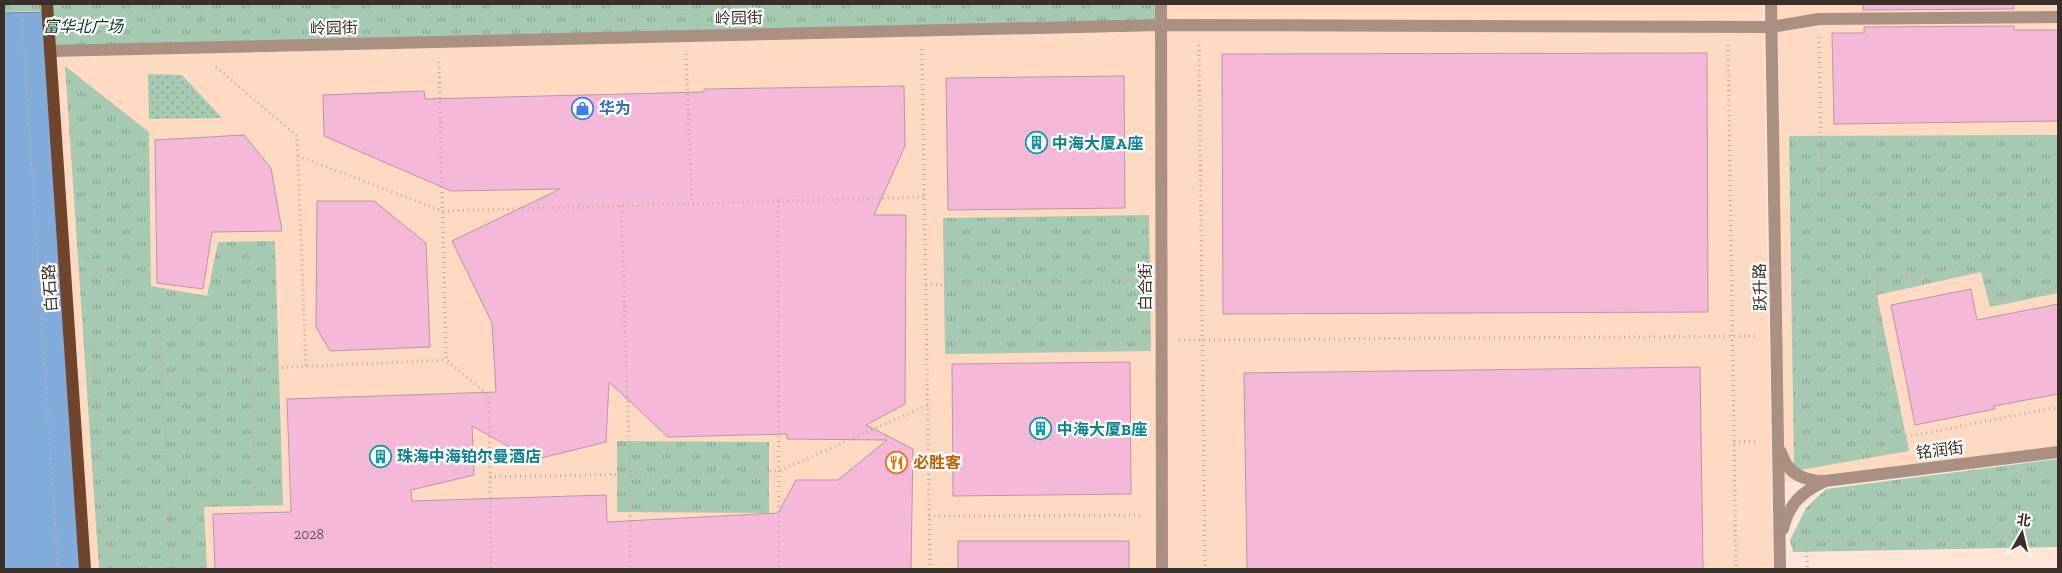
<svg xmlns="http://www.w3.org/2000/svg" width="2062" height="573" font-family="'Zilla Slab','Noto Sans SC',serif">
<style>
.built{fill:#ffdac3}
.grass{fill:url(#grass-tufts)}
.garden{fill:url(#garden-dots)}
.water{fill:#81abdb;stroke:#6c86a6}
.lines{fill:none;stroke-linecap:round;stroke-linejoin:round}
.canal{stroke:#81abdb;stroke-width:28}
.building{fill:#f6b8d9;stroke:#b698a8;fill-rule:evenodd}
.path{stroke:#c1ada1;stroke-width:3;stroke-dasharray:1 4;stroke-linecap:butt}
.minor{stroke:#aa8f83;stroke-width:12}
.major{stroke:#71442e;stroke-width:12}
.labels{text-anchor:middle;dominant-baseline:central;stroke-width:4.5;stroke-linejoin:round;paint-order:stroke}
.number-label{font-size:14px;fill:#6a5255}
.street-label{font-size:16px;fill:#3b3029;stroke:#fff}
.park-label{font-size:16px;font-style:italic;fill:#02351d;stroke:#fff}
.shop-label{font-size:16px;font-weight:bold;fill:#366cbe;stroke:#fff;text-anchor:start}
.culture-label{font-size:16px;font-weight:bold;fill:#0d838f;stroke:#fff;text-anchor:start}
.food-label{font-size:16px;font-weight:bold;fill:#c56008;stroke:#fff;text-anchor:start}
</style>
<defs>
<pattern id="grass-tufts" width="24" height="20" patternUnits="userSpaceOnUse" patternTransform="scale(1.25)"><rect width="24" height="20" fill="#a5c9b1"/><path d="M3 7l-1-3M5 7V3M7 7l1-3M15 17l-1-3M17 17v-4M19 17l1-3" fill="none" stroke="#88a490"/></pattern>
<pattern id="garden-dots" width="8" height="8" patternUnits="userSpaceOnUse" patternTransform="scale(1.25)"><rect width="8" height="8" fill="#a5c9b1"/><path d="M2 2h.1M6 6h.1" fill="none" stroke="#88a490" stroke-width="1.8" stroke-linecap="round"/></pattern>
</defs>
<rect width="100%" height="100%" fill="#fee5d7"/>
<g class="built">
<polygon points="1162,4 1763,4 1773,569 1164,569"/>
<polygon points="1765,4 2058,4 2058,449 1775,484"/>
<polygon points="1160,26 1160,569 87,569 52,52"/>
</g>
<g class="grass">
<polygon points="4,4 46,4 46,11 4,12"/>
<polygon points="48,4 1159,4 1160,24 51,50"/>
<polygon points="65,66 149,132 151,286 207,296 218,242 275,241 283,505 204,507 207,569 99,569"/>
<polygon points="2058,135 2058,293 1990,307 1981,272 1877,295 1909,451 1794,471 1789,136"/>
<polygon points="1149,215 1151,351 945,354 943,218"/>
<polygon points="617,441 769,442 769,513 617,512"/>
<polygon points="2058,459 2058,547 1793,552 1790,540 1806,508 1826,489"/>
</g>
<polygon class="garden" points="148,74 182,75 222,118 149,119"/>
<polygon class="water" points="47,12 85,569 10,569 4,476 4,13"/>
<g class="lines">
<polyline class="canal" points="4,491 9,569"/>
</g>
<g class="building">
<polygon points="1863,4 2014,4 2014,9 1863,10"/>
<polygon points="2014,26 2014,30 2058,30 2058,121 1834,124 1832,33 1864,33 1864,27"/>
<polygon points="1707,53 1708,312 1223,314 1222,54"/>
<polygon points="1124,76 1125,208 948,210 946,78"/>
<path d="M904 86 905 146 874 215H906L905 404 866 425 913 449 911 569H215L213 514 291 512 287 399 496 392 492 323 452 241 560 189 451 191 324 136 323 95 424 91 425 99 704 92V89ZM609 382 668 437 787 434V439L887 440 838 480H796L778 513 607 522 606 495 412 501 411 490 474 475 472 426 533 460 606 442Z"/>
<polygon points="244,135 271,168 282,231 212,232 203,289 157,283 155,140"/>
<polygon points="317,201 374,201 426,243 430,347 330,351 316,327"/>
<polygon points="1971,289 1977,320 2058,304 2058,394 1994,406 1995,409 1915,425 1891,305"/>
<polygon points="1130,362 1131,494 953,496 952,364"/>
<polygon points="1700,367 1703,569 1247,569 1244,373"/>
<rect x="958" y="541" width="171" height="28"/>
</g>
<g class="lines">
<g class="path">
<polyline points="21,4 58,569"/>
<polyline points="69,4 71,23"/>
<polyline points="141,4 169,28"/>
<polyline points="199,4 207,27"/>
<polyline points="335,4 358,23"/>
<polyline points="425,4 433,22"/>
<polyline points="683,4 684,18"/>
<polyline points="905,6 939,4"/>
<polyline points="483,22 484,4"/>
<polyline points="264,28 264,4"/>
<polyline points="1819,37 1822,193"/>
<polyline points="1199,45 1205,569"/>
<polyline points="1728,45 1736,569"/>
<polyline points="922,49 930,569"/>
<polyline points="686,54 692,204"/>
<polyline points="439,62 446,360 489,396 491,569"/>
<polyline points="216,67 297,136 306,367"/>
<polyline points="298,156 442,211 925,197"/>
<polyline points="1792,194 2058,194"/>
<polyline points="1875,194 1880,455"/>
<polyline points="778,201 779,569"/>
<polyline points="621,206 630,473 630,569"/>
<polyline points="248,252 255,497"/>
<polyline points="86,258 158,312 173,569"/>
<polyline points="1877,284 1985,259 1996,301 2058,288"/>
<polyline points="926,285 1143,281"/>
<polyline points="1179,340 1758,336"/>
<polyline points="92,346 108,569"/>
<polyline points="162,373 446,360"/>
<polyline points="1797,441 1880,442 2058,407"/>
<polyline points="1734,442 1759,441"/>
<polyline points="490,477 779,471 928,405"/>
<polyline points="929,516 1144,515"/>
<polyline points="1798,541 2058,536"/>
<polyline points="1807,541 1807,569"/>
</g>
<g class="minor">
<polyline points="1161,4 1162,569"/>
<polyline points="1771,4 1780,569"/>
<polyline points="50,51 1161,25 1771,27 1819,19 2058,17"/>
<path d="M1781 452C1787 474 1804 481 1825 481 1802 492 1789 503 1783 529"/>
<polyline points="1825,481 2058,452"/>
</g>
<polyline class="major" points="47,4 85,569"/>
</g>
<defs>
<symbol id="shop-ring" viewBox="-11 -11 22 22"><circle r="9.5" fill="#fff" stroke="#3f7fe0" stroke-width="1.5"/><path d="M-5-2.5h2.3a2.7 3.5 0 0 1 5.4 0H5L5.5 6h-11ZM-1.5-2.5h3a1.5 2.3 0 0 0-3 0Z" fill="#3f7fe0"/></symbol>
<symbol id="building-ring" viewBox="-11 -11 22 22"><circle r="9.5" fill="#fff" stroke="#0f9aa8" stroke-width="1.5"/><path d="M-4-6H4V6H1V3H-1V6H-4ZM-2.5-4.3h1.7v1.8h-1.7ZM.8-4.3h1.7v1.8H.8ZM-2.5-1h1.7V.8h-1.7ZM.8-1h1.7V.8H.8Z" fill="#0f9aa8"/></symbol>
<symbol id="restaurant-ring" viewBox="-11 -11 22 22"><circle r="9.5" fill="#fff" stroke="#e8710a" stroke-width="1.5"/><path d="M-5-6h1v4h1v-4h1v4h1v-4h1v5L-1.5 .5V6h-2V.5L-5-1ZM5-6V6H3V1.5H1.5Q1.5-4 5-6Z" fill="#e8710a"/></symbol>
</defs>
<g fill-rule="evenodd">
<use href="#shop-ring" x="570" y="96" width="25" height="25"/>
<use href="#building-ring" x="1024" y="130" width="25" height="25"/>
<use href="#building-ring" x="1028" y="416" width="25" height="25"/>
<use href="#building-ring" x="368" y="444" width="25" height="25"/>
<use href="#restaurant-ring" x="884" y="450" width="25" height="25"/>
</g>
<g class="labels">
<g class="number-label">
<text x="309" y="534">2028</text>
</g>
<g class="street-label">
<text transform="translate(739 18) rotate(-1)">岭园街</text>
<text transform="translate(334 28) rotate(-1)">岭园街</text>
<text transform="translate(1145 287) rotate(-90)">白合街</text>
<text transform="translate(1760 287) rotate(-91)">跃升路</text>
<text transform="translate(50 288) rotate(-94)">白石路</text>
<text transform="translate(1940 450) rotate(-7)">铭润街</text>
</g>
<g class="park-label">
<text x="83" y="26">富华北广场</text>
</g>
<g class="shop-label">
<text x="599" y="108">华为</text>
</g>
<g class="culture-label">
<text x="1052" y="143">中海大厦A座</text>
<text x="1057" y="429">中海大厦B座</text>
<text x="397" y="456">珠海中海铂尔曼酒店</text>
</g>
<g class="food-label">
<text x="913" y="462">必胜客</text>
</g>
</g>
<rect width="2062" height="573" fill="none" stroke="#3b3029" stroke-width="10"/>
<g transform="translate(2022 533) rotate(8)" stroke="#ffffff" stroke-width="4" paint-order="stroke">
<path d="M0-4L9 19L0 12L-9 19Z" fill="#3b3029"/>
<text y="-8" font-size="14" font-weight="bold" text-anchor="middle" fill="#3b3029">北</text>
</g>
</svg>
